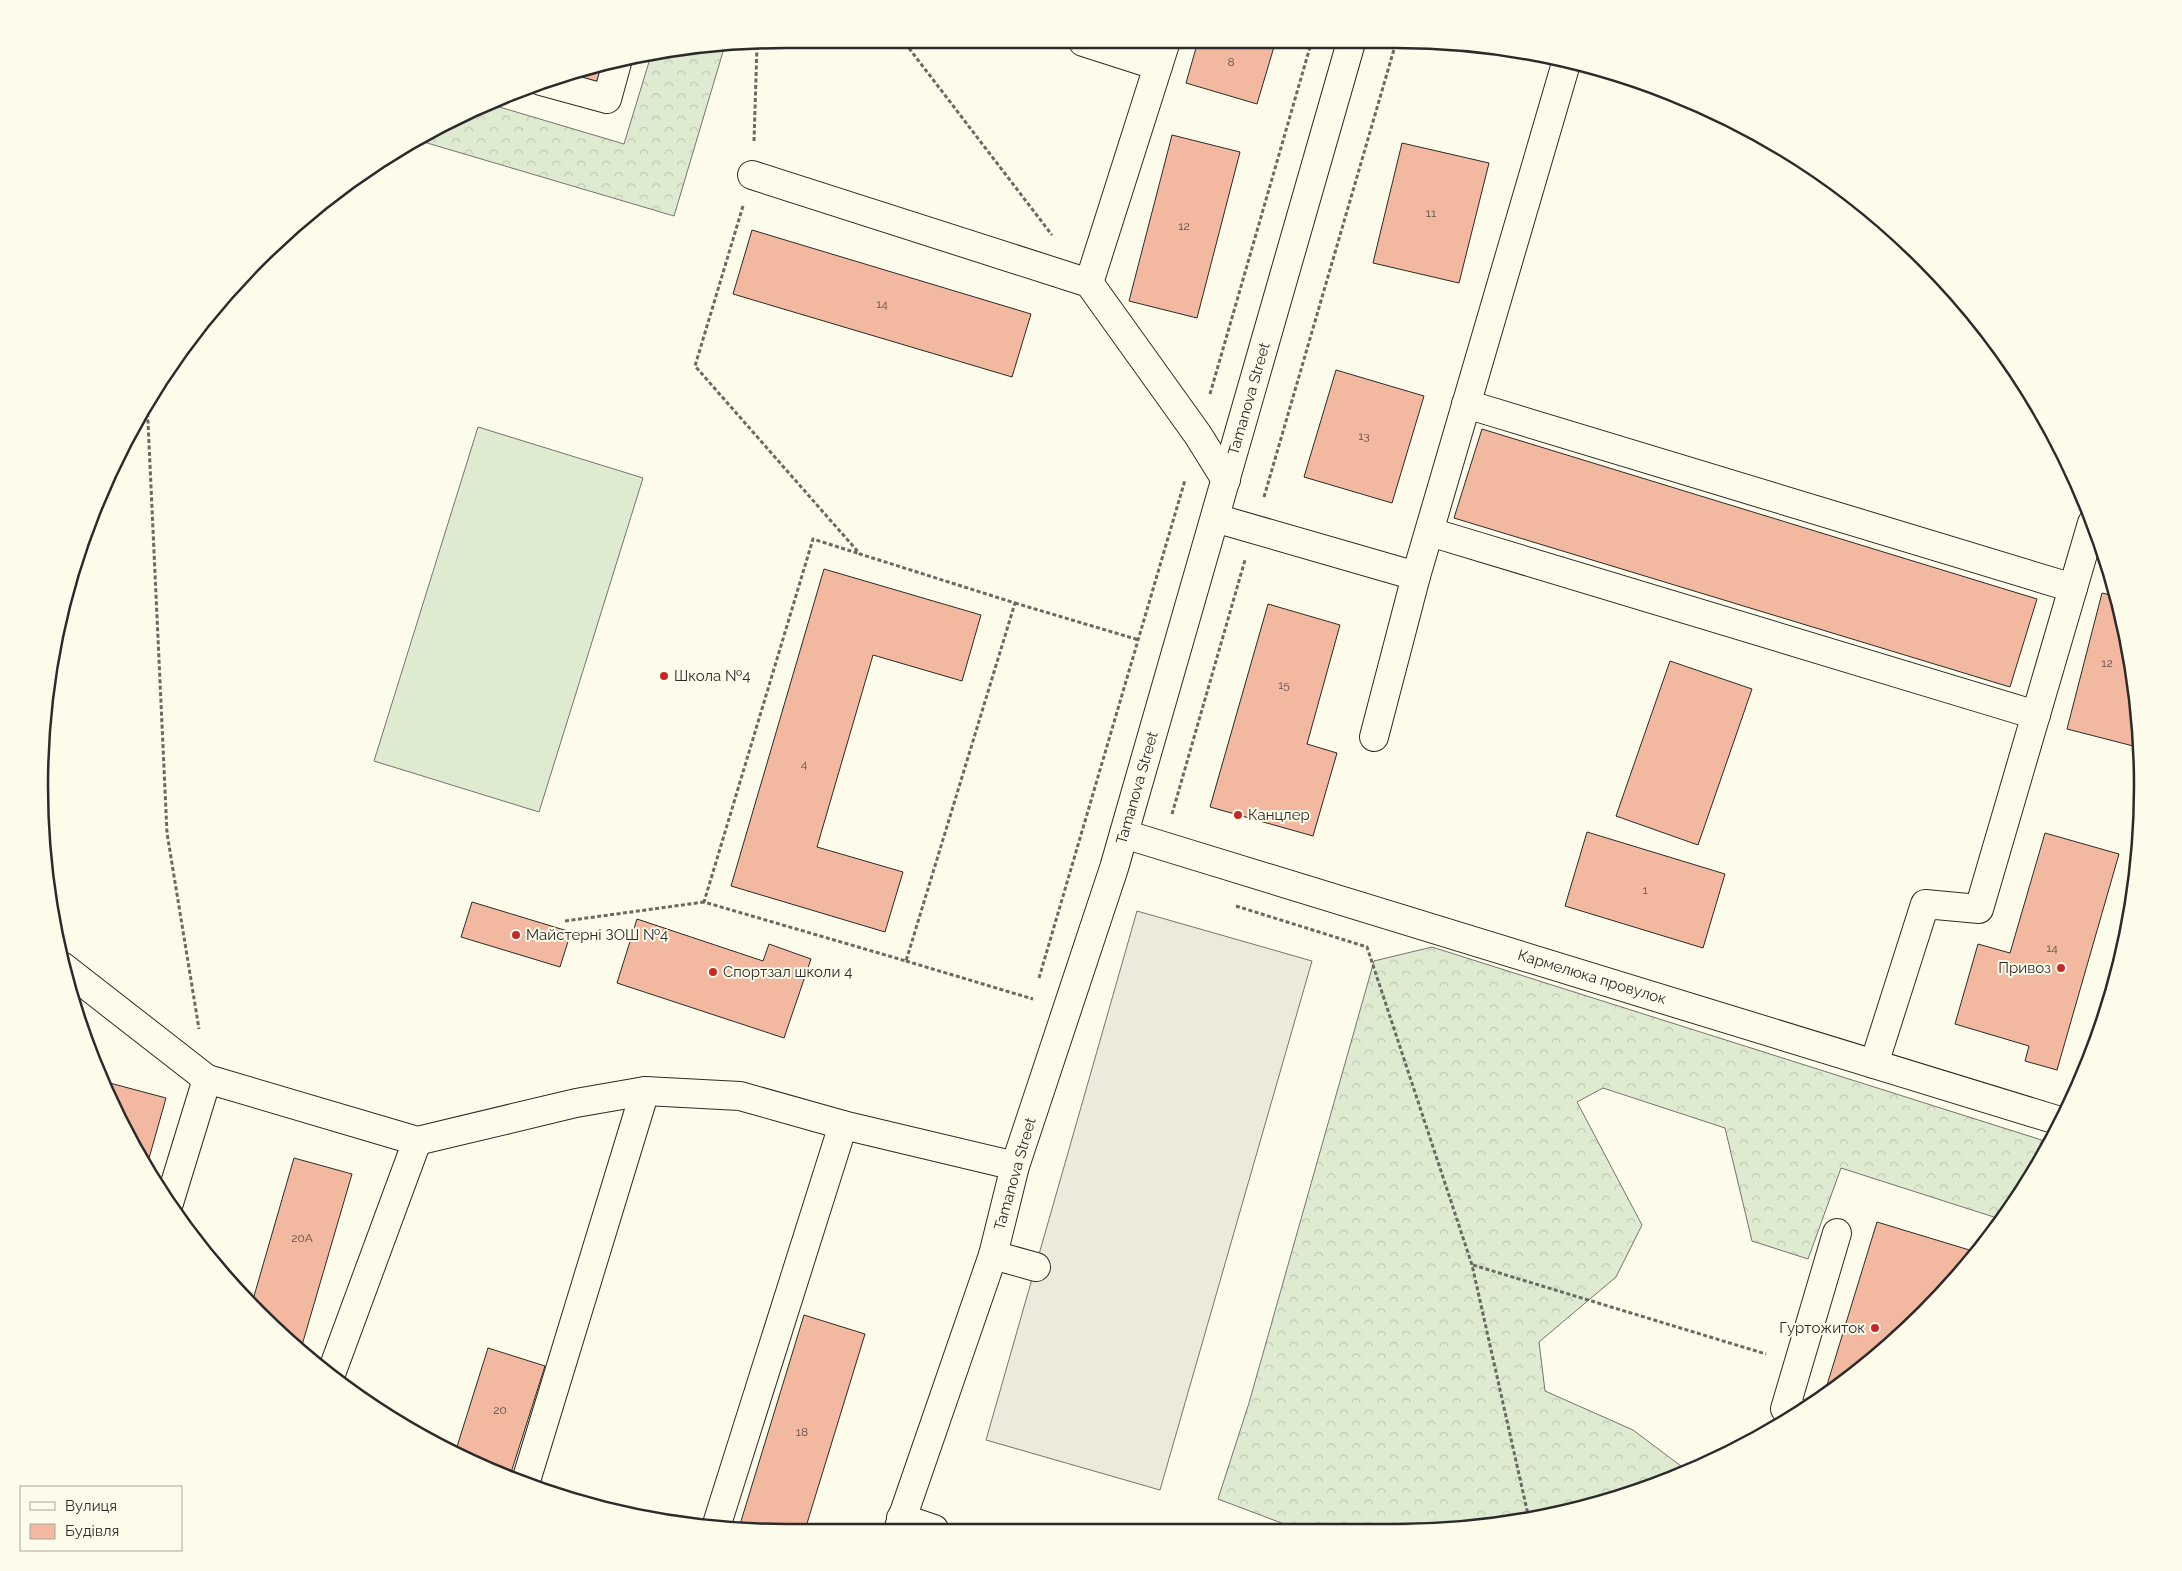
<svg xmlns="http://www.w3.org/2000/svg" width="2182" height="1571" font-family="Raleway,sans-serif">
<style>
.forest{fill:url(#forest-crowns);stroke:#74746e}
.garden{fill:#deebd1;stroke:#74746e}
.parking{fill:#eceadb;stroke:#74746e}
.building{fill:#f2b8a0;stroke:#2b2b2b}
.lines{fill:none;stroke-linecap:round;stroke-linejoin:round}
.minor-casing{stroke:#2b2b2b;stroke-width:30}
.path{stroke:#6a6964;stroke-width:3;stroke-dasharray:4 2.5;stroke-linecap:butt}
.minor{stroke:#fdfbea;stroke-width:28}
.poi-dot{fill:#c62828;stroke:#fdfbea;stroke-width:2}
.labels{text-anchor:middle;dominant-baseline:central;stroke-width:4;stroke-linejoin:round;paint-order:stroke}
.number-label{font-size:12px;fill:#5d4e48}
.street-label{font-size:15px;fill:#2b2b2b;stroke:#fdfbea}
.poi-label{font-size:15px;fill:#2b2b2b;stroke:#fdfbea;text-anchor:start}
.rim{fill:none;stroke:#2b2b2b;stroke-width:2.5}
</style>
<defs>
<pattern id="forest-crowns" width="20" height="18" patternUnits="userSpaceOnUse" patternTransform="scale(1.25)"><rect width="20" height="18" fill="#deebd1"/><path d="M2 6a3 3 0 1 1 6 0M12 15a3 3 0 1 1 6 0" fill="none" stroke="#bfcab4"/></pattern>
</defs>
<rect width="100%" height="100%" fill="#fdfbea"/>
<g class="forest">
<polygon points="688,45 725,45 674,216 417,140 486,103 624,144 652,52"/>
<polygon points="1432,947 2051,1143 2043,1159 2000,1219 1841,1168 1808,1259 1752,1241 1725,1128 1603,1088 1577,1102 1642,1225 1616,1277 1539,1342 1545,1391 1633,1430 1689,1472 1590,1507 1494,1526 1292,1527 1218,1499 1249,1403 1374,961"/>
</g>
<polygon class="garden" points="478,427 643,478 539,812 374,761"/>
<polygon class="parking" points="1137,911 1312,961 1160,1490 986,1440"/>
<g class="building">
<polygon points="1276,40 1257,104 1186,83 1198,41"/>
<polygon points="608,61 599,89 556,77 592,64"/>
<polygon points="1172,135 1240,152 1197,318 1129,301"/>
<polygon points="1402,143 1489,163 1459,283 1373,263"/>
<polygon points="752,230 1031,314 1012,377 733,294"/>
<polygon points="1336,370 1424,396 1392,503 1304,477"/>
<polygon points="1482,429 2037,599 2010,687 1454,518"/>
<polygon points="824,569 981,615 962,681 873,655 817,847 903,872 885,932 731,886"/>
<polygon points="2102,593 2119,597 2142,736 2141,748 2067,729"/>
<polygon points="1268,604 1340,625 1307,744 1337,753 1313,836 1210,807"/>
<polygon points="1670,661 1752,689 1698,845 1616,816"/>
<polygon points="1587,832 1725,874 1703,948 1565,906"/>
<polygon points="2045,833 2119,854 2057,1070 2025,1061 2029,1046 1955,1024 1978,944 2010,953"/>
<polygon points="472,902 571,932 560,967 461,937"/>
<polygon points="637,919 763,961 769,944 811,959 784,1038 617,983"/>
<polygon points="106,1082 166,1098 146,1169 104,1088"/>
<polygon points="294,1158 352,1174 300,1352 252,1303"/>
<polygon points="1877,1222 1976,1252 1958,1278 1851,1378 1837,1388 1827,1385"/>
<polygon points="804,1315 865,1334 805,1530 738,1531"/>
<polygon points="488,1348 545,1366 509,1479 455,1453"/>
</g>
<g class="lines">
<defs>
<g id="minor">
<polyline points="1083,42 1158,66"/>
<polyline points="541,81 607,99 618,59"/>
<polyline points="752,175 1089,283 1198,435 1226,480"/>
<polyline points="1089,283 1166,41"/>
<polyline points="1466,404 2073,588"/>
<polyline points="1215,518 1416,576 1374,737"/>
<polyline points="1430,532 2036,715"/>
<polyline points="1416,576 1567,60"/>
<polyline points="1124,834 2060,1121"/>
<polyline points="62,966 207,1079 417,1141 576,1103 645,1091 740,1096 843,1125 1015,1166"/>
<polyline points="1874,1064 1925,904 1979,909 2092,523"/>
<polyline points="169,1203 207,1079"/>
<polyline points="993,1255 1036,1267"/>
<polyline points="331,1374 417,1141"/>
<polyline points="1798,1413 1785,1409 1837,1233"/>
<polyline points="525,1484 645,1091"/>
<polyline points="901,1518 934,1529"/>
<polyline points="716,1527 843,1125"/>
<polyline points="898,1530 993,1255 1015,1166 1114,868 1352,39"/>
</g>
</defs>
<use href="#minor" class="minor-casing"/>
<g class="path">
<polyline points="905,43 1052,235"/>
<polyline points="754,141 757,45"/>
<polyline points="743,206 695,366 860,554 1015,603 906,961 704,902 813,539 860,554"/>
<polyline points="1210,394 1312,40"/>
<polyline points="147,400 167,833 199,1029"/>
<polyline points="1264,497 1397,39"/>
<polyline points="1015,603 1139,640"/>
<polyline points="1172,814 1245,560"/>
<polyline points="1236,906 1367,947 1472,1265 1529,1519"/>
<polyline points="565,921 704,902"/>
<polyline points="906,961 1033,999"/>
<polyline points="1039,978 1185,480"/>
<polyline points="1473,1265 1766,1354"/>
</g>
<use href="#minor" class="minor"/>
</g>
<g class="poi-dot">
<circle cx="664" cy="676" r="5"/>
<circle cx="1238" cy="815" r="5"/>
<circle cx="516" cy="935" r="5"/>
<circle cx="2061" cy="968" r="5"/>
<circle cx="713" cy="972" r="5"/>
<circle cx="1875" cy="1328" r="5"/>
</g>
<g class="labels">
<g class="number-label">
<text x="1231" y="62">8</text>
<text x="1431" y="213">11</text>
<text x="1184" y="226">12</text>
<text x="882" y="304">14</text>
<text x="1364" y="436">13</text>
<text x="2107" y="663">12</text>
<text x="1284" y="685">15</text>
<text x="804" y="764">4</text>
<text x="1645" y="890">1</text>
<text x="2052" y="948">14</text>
<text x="302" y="1238">20А</text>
<text x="500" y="1410">20</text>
<text x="802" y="1432">18</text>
</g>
<g class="street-label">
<text transform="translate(1249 399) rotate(-74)">Tamanova Street</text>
<text transform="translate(1137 788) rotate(-74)">Tamanova Street</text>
<text transform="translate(1592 977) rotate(17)">Кармелюка провулок</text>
<text transform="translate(1015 1174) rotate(-74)">Tamanova Street</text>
</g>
<g class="poi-label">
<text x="674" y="676">Школа №4</text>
<text x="1248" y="815">Канцлер</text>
<text x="526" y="935">Майстерні ЗОШ №4</text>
<text x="2051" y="968" text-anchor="end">Привоз</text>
<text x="723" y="972">Спортзал школи 4</text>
<text x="1865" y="1328" text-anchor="end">Гуртожиток</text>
</g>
</g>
<path d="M0 0H2182V1571H0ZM786 48H1396A738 738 0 0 1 2134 786V786A738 738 0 0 1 1396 1524H786A738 738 0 0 1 48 786V786A738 738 0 0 1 786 48Z" fill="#fdfbea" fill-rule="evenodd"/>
<path class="rim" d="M786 48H1396A738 738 0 0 1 2134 786V786A738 738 0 0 1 1396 1524H786A738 738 0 0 1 48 786V786A738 738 0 0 1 786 48Z"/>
<rect x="20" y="1486" width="162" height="65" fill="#fdfbea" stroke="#a9a89e"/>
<rect x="30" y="1502" width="25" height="8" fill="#fdfbea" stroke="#a9a89e"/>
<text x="65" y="1511" font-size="15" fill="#2b2b2b">Вулиця</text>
<rect x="30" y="1524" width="25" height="15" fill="#f2b8a0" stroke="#a9a89e"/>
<text x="65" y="1536" font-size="15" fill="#2b2b2b">Будівля</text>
</svg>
